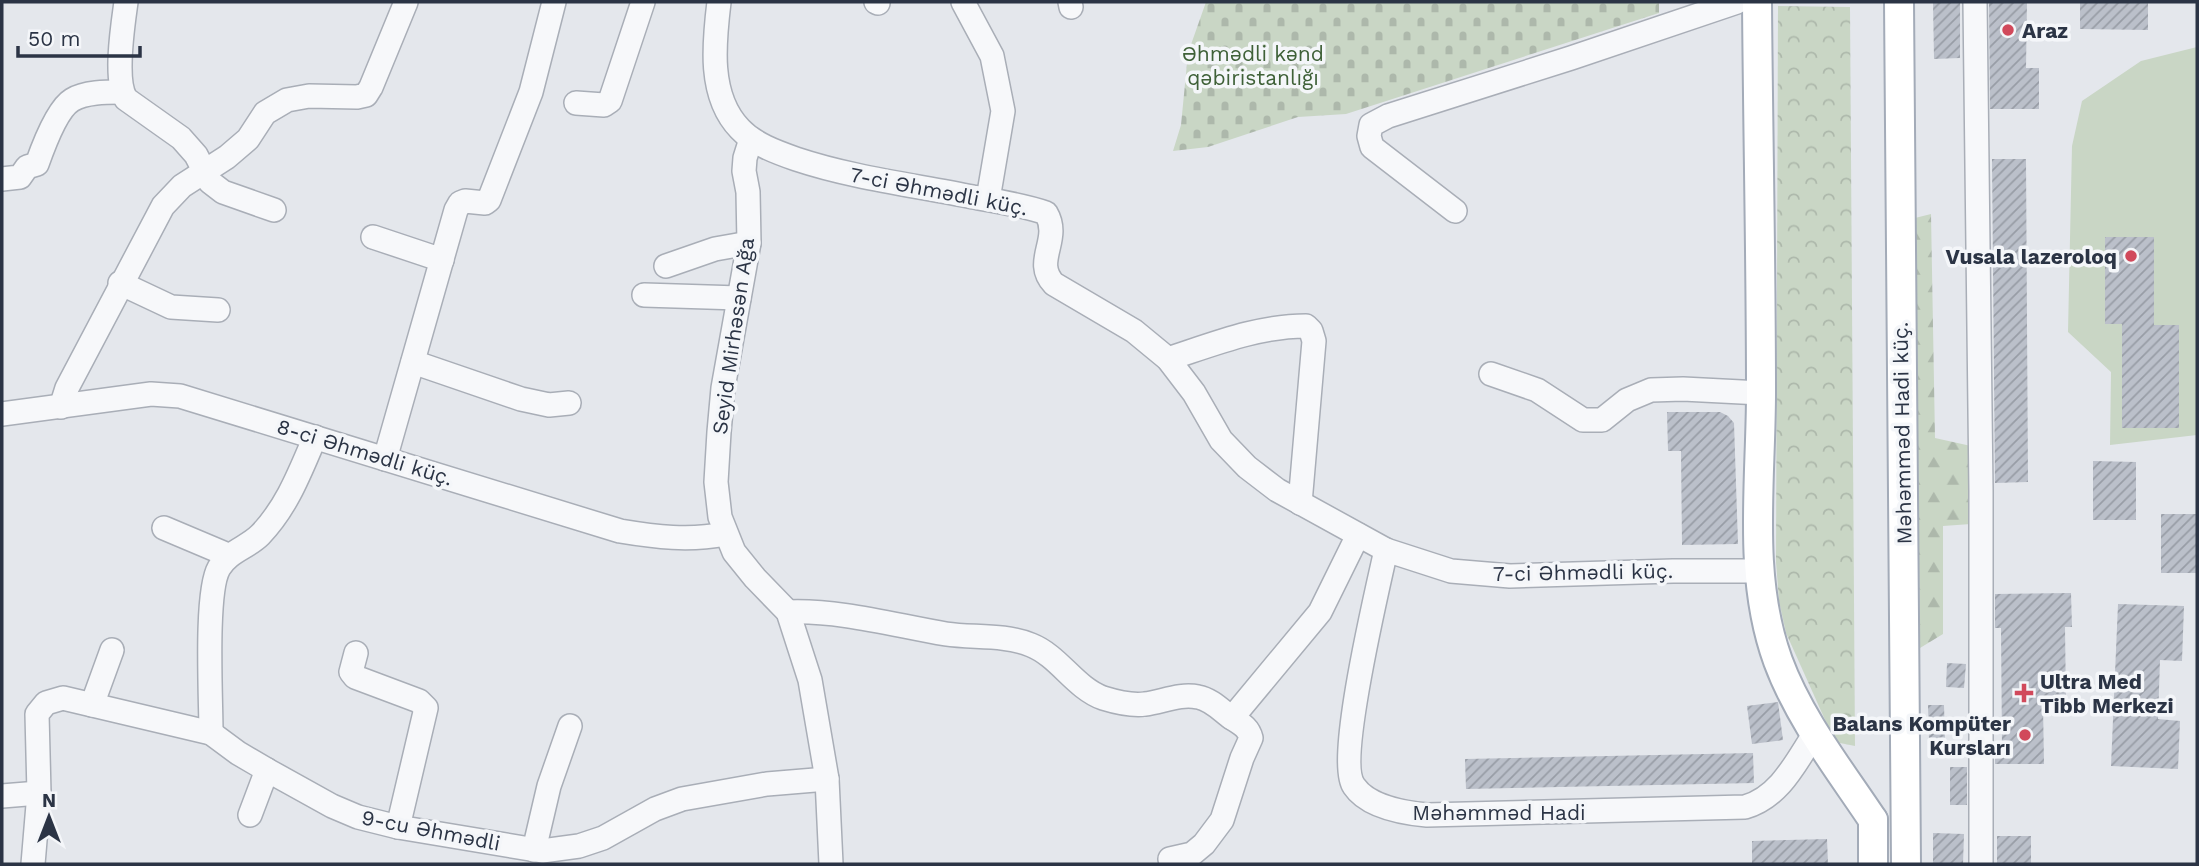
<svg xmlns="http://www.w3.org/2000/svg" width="2199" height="866" font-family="'Work Sans',sans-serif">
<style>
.grass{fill:#c9d6c5}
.forest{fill:url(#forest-firs)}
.cemetery{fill:url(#cemetery-stones)}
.park{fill:url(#park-crowns)}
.building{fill:url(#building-hatch)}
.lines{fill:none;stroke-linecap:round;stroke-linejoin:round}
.minor-casing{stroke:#a9aeb7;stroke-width:26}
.major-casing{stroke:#a3abb8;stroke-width:32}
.minor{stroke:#f7f8fa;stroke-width:23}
.major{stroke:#fff;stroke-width:28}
.poi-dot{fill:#d1495b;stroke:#f4f6f9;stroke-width:2.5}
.labels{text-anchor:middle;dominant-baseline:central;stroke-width:7;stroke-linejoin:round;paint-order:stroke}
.poi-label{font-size:21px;font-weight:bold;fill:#2b3445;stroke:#f4f6f9;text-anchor:start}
.park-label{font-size:21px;fill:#3f6138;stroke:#f4f6f9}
.street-label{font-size:21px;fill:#2b3445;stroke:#f4f6f9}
</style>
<defs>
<pattern id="forest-firs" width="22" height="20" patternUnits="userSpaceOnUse" patternTransform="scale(1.75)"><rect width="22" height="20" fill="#c9d6c5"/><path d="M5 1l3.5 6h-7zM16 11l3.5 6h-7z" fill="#adb8ab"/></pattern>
<pattern id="cemetery-stones" width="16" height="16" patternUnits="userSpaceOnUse" patternTransform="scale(1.75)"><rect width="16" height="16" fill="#c9d6c5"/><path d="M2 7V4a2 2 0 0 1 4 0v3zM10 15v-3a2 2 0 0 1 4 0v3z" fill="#adb8ab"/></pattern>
<pattern id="park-crowns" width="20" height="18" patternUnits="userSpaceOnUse" patternTransform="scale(1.75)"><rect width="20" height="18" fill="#c9d6c5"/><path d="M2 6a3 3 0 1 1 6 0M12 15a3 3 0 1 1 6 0" fill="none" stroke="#adb8ab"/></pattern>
<pattern id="building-hatch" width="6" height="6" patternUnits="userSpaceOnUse" patternTransform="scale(1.75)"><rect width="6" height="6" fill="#bbc0ca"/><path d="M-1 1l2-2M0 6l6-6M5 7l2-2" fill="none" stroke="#989da6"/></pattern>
</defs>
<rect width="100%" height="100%" fill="#e4e7ec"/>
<polygon class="grass" points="2197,47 2197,435 2110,445 2111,372 2068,332 2072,146 2082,101 2141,61"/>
<polygon class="forest" points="1931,214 1935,438 1971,446 1971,524 1943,526 1943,634 1920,648 1915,218"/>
<polygon class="cemetery" points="1206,2 1659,2 1659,13 1346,114 1298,117 1208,147 1173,151 1181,125 1188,53"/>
<polygon class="park" points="1778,6 1850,7 1855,746 1835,742 1786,633 1779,601 1776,562"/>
<g class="building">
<polygon points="1933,2 1960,2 1960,58 1934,59"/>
<polygon points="1989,2 2027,2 2026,68 2039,68 2039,109 1990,109"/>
<polygon points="2080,2 2148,2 2148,30 2080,29"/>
<polygon points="1992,159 2026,159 2028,482 1995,483"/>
<polygon points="2105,237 2154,237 2154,325 2179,325 2179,428 2122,428 2122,324 2105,324"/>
<polygon points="1667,412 1720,412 1728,416 1734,423 1738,544 1682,545 1681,451 1668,451"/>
<polygon points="2093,461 2136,462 2136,520 2093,520"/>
<rect x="2161" y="514" width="36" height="59"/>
<polygon points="2071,593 2072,627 2065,627 2066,704 2043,705 2044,764 1995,764 1995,747 2002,747 2001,628 1995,628 1995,594"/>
<polygon points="2118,604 2184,606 2182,661 2160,660 2158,719 2180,721 2178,769 2111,766"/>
<polygon points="1947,663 1966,664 1964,688 1946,687"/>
<polygon points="1778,702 1783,740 1752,744 1747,706"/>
<polygon points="1928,705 1944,705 1945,740 1929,740"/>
<polygon points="1753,753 1754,783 1466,789 1465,759"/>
<rect x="1950" y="767" width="17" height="38"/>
<polygon points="1933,833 1964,834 1963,864 1933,864"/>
<rect x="1997" y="836" width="34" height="28"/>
<polygon points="1827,839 1828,864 1752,864 1752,841"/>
</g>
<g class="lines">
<defs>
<g id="minor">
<path d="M126 2C123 24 114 80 126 99L181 138 196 155 210 182 223 192 274 210"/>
<path d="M719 2C714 43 708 96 740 129 754 144 776 152 796 159 853 178 914 185 973 197 997 201 1023 205 1046 213 1062 240 1032 261 1054 284L1134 331 1168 359 1194 393 1221 440 1247 467 1277 490 1386 550 1451 571 1510 576 1673 571H1758"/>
<polyline points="876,2 878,3"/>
<polyline points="963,2 992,56 1003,111 988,199"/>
<polyline points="1070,2 1071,7"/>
<polyline points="1975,2 1981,491 1981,864"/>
<polyline points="576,103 604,105 610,101 643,2"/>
<polyline points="751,139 745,158 744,171 748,192 749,243 723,388 719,432 716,482 720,517 734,552 755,578 788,612 810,680 827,779 831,864"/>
<path d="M2 179 20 177 27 167 37 164C43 147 57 109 72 100 85 92 106 92 121 92"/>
<polyline points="1455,211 1372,147 1369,136 1371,125 1388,116 1571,58 1737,2"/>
<polyline points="373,237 442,260"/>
<polyline points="666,266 715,249 749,243"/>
<polyline points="120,283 171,307 218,310"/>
<polyline points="644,295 739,298"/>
<path d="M1168 359C1214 344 1258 326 1306 326L1311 331 1314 341 1300 503"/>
<polyline points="413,362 521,399 549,405 569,403"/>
<polyline points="1491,374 1537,390 1583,420 1602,420 1627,400 1651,390 1683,389 1761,393"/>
<polyline points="61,407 67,388 163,206 182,186 227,157 248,139 265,113 287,100 309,96 357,97 366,95 371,87 406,2"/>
<path d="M2 414 151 394 180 396 620 531C656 537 689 541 725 534"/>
<polyline points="385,459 456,210 460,203 465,201 485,203 489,200 531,92 554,2"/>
<polyline points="164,528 228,555"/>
<path d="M1386 550C1378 587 1336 761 1354 786 1368 807 1405 813 1427 815L1745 807C1780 797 1796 762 1815 733"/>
<path d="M788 612C841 610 893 625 946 634 973 638 1004 634 1031 645 1059 656 1075 688 1103 698 1116 702 1131 706 1145 704 1162 702 1180 693 1198 697 1210 699 1220 709 1229 716 1239 723 1248 726 1251 738L1242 758 1222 820 1204 844 1192 854 1170 859"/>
<polyline points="356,653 351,672 355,677 419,701 426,708 398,827"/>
<polyline points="92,705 112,650"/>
<polyline points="1232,718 1320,612 1358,535"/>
<path d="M211 733C211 699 205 592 219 568 229 551 247 548 260 535 287 507 300 472 315 437"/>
<polyline points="2,796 39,793"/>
<polyline points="250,815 267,770"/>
<polyline points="534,850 549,786 570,726"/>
<polyline points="33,864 39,793 37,714 46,703 63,698 211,733 238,753 267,770 332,806 358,817 398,827 542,851 579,846 603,838 655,809 682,799 767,784 827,779"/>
</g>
<g id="major">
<path d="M1757 2C1758 132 1761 263 1761 393 1761 482 1747 576 1778 661 1799 718 1839 769 1873 820"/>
<polyline points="1899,2 1906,864"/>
<polyline points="1873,820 1873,864"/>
</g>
</defs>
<use href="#minor" class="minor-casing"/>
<use href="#major" class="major-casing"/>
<use href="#minor" class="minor"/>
<use href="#major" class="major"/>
</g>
<g class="poi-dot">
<circle cx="2008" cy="30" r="7"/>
<circle cx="2131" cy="256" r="7"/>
<path d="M2020.5 682.5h7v7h7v7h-7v7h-7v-7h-7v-7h7z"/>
<circle cx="2025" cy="735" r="7"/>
</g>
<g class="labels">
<g class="poi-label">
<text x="2022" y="30">Araz</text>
<text x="2117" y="256" text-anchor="end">Vusala lazeroloq</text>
<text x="2040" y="681">Ultra Med<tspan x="2040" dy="24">Tibb Merkezi</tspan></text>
<text x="2011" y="723" text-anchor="end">Balans Kompüter<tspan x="2011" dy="24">Kursları</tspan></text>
</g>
<g class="park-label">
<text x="1253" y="53">Əhmədli kənd<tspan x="1253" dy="24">qəbiristanlığı</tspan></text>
</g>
<g class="street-label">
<text transform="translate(939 191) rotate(11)">7-ci Əhmədli küç.</text>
<text transform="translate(733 336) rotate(-82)">Seyid Mirhəsən Ağa</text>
<text transform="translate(1902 433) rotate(-91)">Məhəmməd Hadi küç.</text>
<text transform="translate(365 452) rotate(17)">8-ci Əhmədli küç.</text>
<text transform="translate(1583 572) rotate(-1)">7-ci Əhmədli küç.</text>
<text x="1499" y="812">Məhəmməd Hadi</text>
<text transform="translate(431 830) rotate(11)">9-cu Əhmədli</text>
</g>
</g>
<rect width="2199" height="866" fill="none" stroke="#2b3445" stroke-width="7"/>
<g transform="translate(49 817)" stroke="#f4f6f9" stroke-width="5" paint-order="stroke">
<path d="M0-5L12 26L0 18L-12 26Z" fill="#2b3445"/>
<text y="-10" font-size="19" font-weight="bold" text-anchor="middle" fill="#2b3445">N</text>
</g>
<path d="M18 46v10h122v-10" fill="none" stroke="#2b3445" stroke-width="3.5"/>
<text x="28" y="46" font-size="21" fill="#2b3445" stroke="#f4f6f9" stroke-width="5" paint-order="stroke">50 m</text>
</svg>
